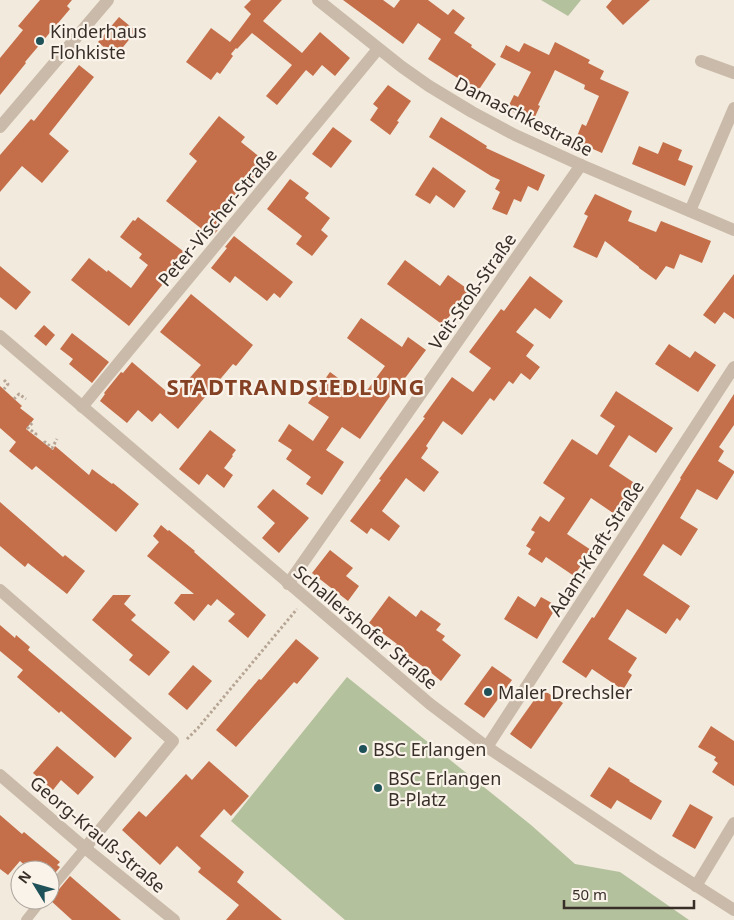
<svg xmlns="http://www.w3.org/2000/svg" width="734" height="920" font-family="'Noto Sans',sans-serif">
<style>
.green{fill:#b3c19d}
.building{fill:#c46f4a}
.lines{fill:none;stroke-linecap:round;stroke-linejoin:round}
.path{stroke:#b6a594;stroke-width:3;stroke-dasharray:2.5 2.5;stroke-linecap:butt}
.service{stroke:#cabaa9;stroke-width:10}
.minor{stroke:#cabaa9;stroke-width:12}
.tertiary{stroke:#cabaa9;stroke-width:12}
.poi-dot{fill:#1f5159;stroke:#faf3ea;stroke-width:2}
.labels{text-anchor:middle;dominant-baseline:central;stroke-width:4.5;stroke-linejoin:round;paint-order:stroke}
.poi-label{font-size:18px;fill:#382f29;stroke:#faf3ea;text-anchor:start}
.street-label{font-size:18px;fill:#382f29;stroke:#faf3ea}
.district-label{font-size:22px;font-weight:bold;letter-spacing:1px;fill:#854123;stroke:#faf3ea}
</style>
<rect width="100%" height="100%" fill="#f2eadd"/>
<g class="green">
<polygon points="541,0 581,0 568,16"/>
<polygon points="347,677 531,825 575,864 620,872 689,920 345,920 231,821"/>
</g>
<g class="building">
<polygon points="40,0 72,0 67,6 70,9 25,62 26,63 0,95 0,58 23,30 18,26"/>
<polygon points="251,0 282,0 263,21 302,53 320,32 350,58 335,76 322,65 313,76 306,70 277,105 266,96 292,65 252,33 237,49 236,48 231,54 233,56 220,74 217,72 211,80 186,62 211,28 230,42 251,14 244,7"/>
<polygon points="343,0 383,0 394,8 400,0 428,0 448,15 453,9 465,18 454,33 472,45 471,47 496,64 478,91 428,59 441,39 418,23 403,44"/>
<polygon points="612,0 650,0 623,25 606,7"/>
<polygon points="119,17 136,31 115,57 98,42"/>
<polygon points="555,42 590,60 588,63 604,71 600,79 629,92 602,153 575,141 582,124 586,126 599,96 584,89 585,85 555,70 538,105 540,106 533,121 507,109 514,95 518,97 531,72 500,57 506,45 519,52 524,43 549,55"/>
<polygon points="79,65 94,77 49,134 69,151 42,183 22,166 0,192 0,155 31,119 34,121"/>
<polygon points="388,85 411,101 397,121 399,122 390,135 370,120 378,108 373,104"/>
<polygon points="219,116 245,137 241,142 266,162 246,187 244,186 216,221 221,226 212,237 166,201 197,161 189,154"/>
<polygon points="441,117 487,146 486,148 545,175 538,191 528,186 521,202 514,199 507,215 492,209 500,192 495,189 500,180 491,176 429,137"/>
<polygon points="333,127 352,141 331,168 312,154"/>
<polygon points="663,142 682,150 678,160 693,166 685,186 632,164 639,146 658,154"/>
<polygon points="433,167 466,191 454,208 436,195 430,204 415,195"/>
<polygon points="290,179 309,193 305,198 330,218 321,230 328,236 312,256 296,244 302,236 267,209"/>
<polygon points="595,194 632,211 628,221 656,232 661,221 711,241 702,263 680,254 674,269 666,266 656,280 639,268 639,267 605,241 597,258 573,247 588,216 584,214"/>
<polygon points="138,217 187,254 129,326 71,280 89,258 107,272 108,270 131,288 148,265 139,258 142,254 120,237 133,220 135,221"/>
<polygon points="234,236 293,282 280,298 274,293 267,301 235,276 230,283 211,268 227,248 225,247"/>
<polygon points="405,260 440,286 448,275 469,290 443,325 387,284"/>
<polygon points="0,266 31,292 16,310 0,297"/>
<polygon points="734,274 734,319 724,312 715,324 703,315"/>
<polygon points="530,276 563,301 550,319 535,308 516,332 534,345 526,356 540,367 530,380 521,373 513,384 509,381 494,401 490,398 462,435 443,421 426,446 428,448 421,458 439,472 424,492 406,478 382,511 400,526 389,541 371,528 367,534 350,521 381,480 379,479 425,418 423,417 452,377 473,392 491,368 469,352 501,309 504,311"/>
<polygon points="191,294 253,345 236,366 233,364 178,429 160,413 152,422 138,410 127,423 100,401 105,394 104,393 121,372 123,373 132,362 173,397 201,365 160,332"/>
<polygon points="361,318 402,347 408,337 426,350 394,393 393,392 360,439 342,427 326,450 344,462 322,495 306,484 311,477 286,459 292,450 278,441 289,424 313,441 329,417 308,403 330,372 360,394 362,391 365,393 385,366 347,338"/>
<polygon points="44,325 55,335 46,346 34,336"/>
<polygon points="72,333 109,362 92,383 69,364 73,359 60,349"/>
<polygon points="669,344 690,358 695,351 716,365 698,392 655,364"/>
<polygon points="0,386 22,406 20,408 34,419 26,429 53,450 55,446 89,475 92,469 112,484 113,483 139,504 116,532 36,466 32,470 9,451 16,442 0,428"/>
<polygon points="616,391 673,428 656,453 629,435 609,466 636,484 616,515 591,498 567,534 591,550 574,576 546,557 542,563 528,554 531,549 526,546 535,532 531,530 540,516 549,522 565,498 543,483 572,439 597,455 615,426 600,416"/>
<polygon points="734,394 734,425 719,447 724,451 718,461 734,471 734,473 717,500 697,489 680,518 698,529 681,556 663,544 643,575 690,606 680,621 677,618 666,634 627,609 608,639 637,658 628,672 632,675 623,690 592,669 586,678 562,662 592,617 594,618 640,546 681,479 680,478"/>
<polygon points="210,430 236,450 232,455 233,456 224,468 233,475 224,488 207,474 199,485 179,469"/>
<polygon points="273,489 309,518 279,553 262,538 275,523 257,507"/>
<polygon points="0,502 63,557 65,555 85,571 67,594 28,563 25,567 0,546"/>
<polygon points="161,525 168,531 169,530 195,551 194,552 266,615 248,638 228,621 235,614 217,599 211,606 208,604 194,621 174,603 181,594 194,594 147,556 159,542 153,536"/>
<polygon points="330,550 353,568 346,576 359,586 348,601 312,573"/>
<polygon points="113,595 131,595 124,604 136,615 131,620 170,652 149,676 129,660 133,655 92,620"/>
<polygon points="389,596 416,617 421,610 441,624 436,630 445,636 442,640 461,655 441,681 429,671 395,646 397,644 369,623"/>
<polygon points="518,596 535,607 541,597 557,606 537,639 504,619"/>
<polygon points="0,625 15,638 16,635 30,647 28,650 132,738 115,758 61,711 59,713 17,677 23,670 0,651"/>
<polygon points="296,639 319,658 297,684 294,682 236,747 216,730 259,679 261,680"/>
<polygon points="193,665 212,681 187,710 168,694"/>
<polygon points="492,666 512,680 484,718 464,704"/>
<polygon points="542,689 563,703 531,749 510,734"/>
<polygon points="711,726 734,741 734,786 712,772 718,763 714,760 716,757 698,747"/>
<polygon points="57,746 94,777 78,795 61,780 53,790 33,773"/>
<polygon points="209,761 249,796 231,816 224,809 200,836 244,872 237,882 282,920 226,920 239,905 198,872 201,868 177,846 160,865 122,830 139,811 146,817 186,774 192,780"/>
<polygon points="609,767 630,780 629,781 662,801 651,820 617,800 611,809 590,796"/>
<polygon points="690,804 713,817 695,849 672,836"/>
<polygon points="0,815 22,834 24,832 60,862 57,865 60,867 50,879 50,870 30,870 20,861 8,875 0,869"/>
<polygon points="70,876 121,920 72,920 50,900 50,897 55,894"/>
</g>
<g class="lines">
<g class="path">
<polyline points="4,380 8,384 4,389"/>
<polyline points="14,399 19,394 26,399"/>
<polyline points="32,423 28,428 36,434 35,436"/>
<polyline points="44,443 45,442 52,448 57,439"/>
<polyline points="187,739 198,728 297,609"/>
</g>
<g class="service">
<polyline points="50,890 85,848"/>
<polyline points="26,920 42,900"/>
</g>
<g class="minor">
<polyline points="318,0 402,67 429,86 472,112 515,135 581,165 734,230"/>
<polyline points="701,61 734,73"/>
<polyline points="0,127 108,0"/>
<polyline points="690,211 734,108"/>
<polyline points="82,407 378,49"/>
<polyline points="288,584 581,165"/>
<polyline points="0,590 173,741 85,848"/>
<polyline points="487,747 734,367"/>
<polyline points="0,775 85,848 174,920"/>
<polyline points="696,886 734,823"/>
</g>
<polyline class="tertiary" points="0,336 430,704 487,747 656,860 734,910"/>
</g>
<g class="poi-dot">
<circle cx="40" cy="41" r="5"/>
<circle cx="488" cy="692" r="5"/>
<circle cx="363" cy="749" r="5"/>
<circle cx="378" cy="788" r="5"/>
</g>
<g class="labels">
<g class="poi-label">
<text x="50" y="31">Kinderhaus<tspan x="50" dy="21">Flohkiste</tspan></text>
<text x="498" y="692">Maler Drechsler</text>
<text x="373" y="749">BSC Erlangen</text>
<text x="388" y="778">BSC Erlangen<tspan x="388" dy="21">B-Platz</tspan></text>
</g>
<g class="street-label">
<text transform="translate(524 116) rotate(27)">Damaschkestraße</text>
<text transform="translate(217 217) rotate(-50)">Peter-Vischer-Straße</text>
<text transform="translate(472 291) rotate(-55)">Veit-Stoß-Straße</text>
<text transform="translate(596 548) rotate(-57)">Adam-Kraft-Straße</text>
<text transform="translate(366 627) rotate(40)">Schallershofer Straße</text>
<text transform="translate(98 834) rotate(40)">Georg-Krauß-Straße</text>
</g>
<g class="district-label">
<text x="296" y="386">STADTRANDSIEDLUNG</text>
</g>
</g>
<g transform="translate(35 885) rotate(307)"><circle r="24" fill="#faf3ea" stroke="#aca59d"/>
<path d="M0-4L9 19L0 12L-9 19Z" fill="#1f5159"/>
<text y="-8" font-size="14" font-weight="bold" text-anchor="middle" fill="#382f29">N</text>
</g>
<path d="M564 900v8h130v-8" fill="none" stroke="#382f29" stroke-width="2.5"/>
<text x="572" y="900" font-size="15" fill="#382f29" stroke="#faf3ea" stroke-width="4" paint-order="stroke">50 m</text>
</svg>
